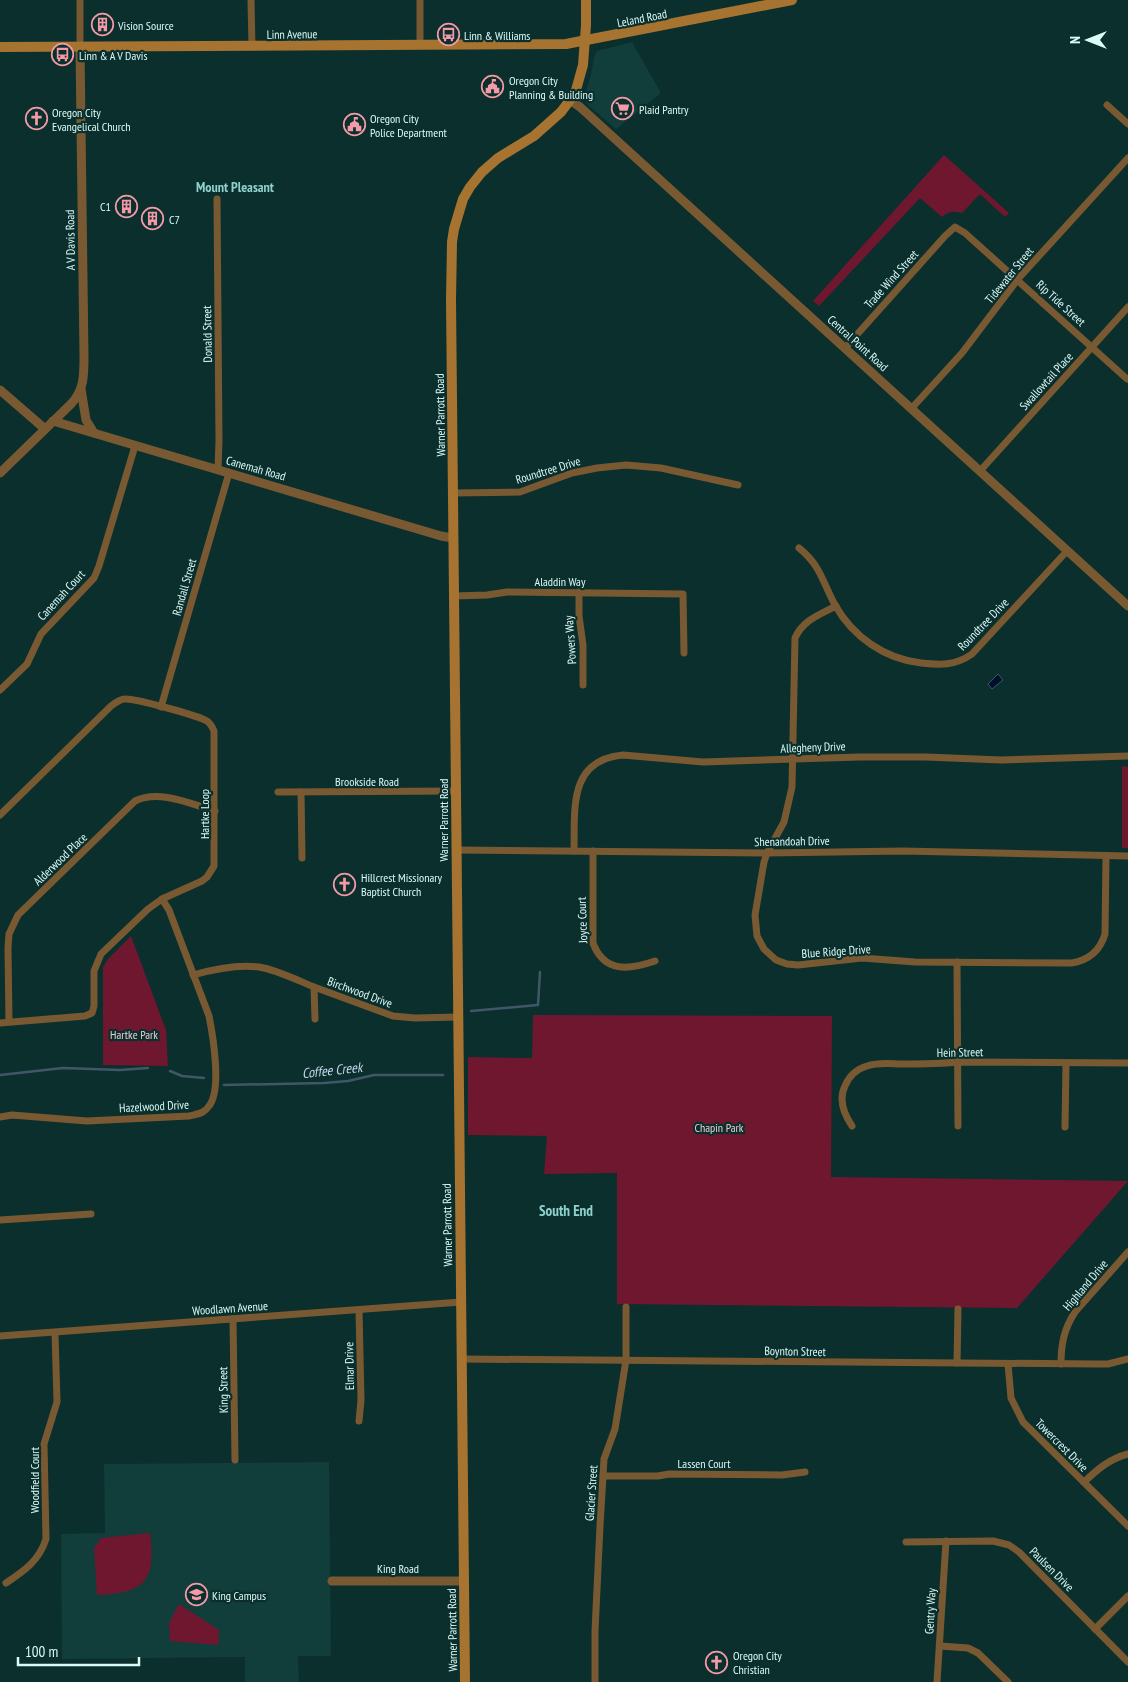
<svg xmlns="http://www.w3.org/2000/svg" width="1128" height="1682" font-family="'PT Sans Narrow',sans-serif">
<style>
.built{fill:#113d3a}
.green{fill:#6f172f}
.water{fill:#00112b;stroke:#415768}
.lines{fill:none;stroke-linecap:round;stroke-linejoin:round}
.stream{stroke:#415768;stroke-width:2.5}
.minor{stroke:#795932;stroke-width:7}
.tertiary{stroke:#795932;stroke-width:9}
.secondary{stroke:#a67330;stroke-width:10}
.labels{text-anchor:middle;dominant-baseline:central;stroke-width:4.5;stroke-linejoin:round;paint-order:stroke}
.street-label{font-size:12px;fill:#dafbf8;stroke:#0b2f2d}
.poi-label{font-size:12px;fill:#dafbf8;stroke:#0b2f2d;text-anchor:start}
.park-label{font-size:12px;fill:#ebcace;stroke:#0b2f2d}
.neighbourhood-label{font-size:14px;font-weight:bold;fill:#8fd1cd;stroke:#0b2f2d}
.water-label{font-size:14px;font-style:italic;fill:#c4d8ee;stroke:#0b2f2d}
.quarter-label{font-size:15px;font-weight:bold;fill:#8fd1cd;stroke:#0b2f2d}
</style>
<rect width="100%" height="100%" fill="#0b2f2d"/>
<g class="built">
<polygon points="632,42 661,93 616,129 588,105 586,102 585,94 591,75 594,57 597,51"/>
<polygon points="329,1462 331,1656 298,1656 299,1682 245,1682 245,1657 62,1659 61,1534 105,1533 104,1464"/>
</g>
<g class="green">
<path d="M944 155 1009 213 1005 217 980 194 962 213C954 211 949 211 942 217L920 198 819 306 813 301Z"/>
<polygon points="1122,766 1128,767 1128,848 1122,848"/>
<polygon points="131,936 166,1030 168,1066 103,1065 103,967 108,959"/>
<polygon points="533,1015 832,1016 831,1177 1128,1181 1017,1308 617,1304 617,1173 544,1174 547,1136 468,1135 468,1057 532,1058"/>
<path d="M150 1533C156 1581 145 1593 97 1595L94 1548 101 1538Z"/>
<polygon points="179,1604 219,1630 218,1645 170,1641 169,1623"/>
</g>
<polygon class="water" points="998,674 1003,680 992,689 988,684"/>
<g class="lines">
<g class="stream">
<polyline points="471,1011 538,1005 540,972"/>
<polyline points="170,1071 182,1076 204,1078"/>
<polyline points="0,1075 63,1068 120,1070 148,1068"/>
<polyline points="224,1085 324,1083 348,1081 374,1075 443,1075"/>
</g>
<g class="minor">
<polyline points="251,0 252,47"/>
<polyline points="420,0 420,45"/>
<polyline points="80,47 80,0"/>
<polyline points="1107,105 1128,124"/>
<polyline points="217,199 219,440 218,470"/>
<polyline points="845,348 945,236 955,227 965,233 1127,379"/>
<polyline points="911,409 962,353 1018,279 1128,158"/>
<polyline points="980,471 1128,307"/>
<polyline points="453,493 520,492 572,473 597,468 626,465 661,468 738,485"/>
<path d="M799 548C821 566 822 581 835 605 853 637 885 659 921 663 940 665 955 666 972 654L1067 551"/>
<polyline points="579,592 579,616 583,645 583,685"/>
<polyline points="454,596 487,595 507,592 683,594 684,653"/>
<path d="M836 606C819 615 803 620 795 638L792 787 784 822 767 853 764 862 755 915 757 936 764 949 776 960 787 964 798 965 862 958 915 962 1072 963C1089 960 1100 951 1105 934L1106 857"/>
<polyline points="0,690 27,664 41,634 94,578 99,566 135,446"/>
<polyline points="161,707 229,473"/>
<polyline points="278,792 456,791"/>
<polyline points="301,792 302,858"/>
<path d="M0 815 111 706C115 703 120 699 125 699 134 698 195 715 205 720 210 722 212 726 214 731V866L207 877 202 881 162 899 148 909 101 954 94 971V1006L92 1013 85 1016 0 1023"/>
<polyline points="456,850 767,853 903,851 1128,856"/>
<path d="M574 851C575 809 568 760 623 755L703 762 859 757H926L1001 760 1128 756"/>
<path d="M593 851V943C604 973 629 970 655 961"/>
<polyline points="957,962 958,1126"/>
<path d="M193 975C214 969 237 964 259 967 277 970 297 980 314 987L315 1019"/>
<polyline points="314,987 393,1016 415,1018 458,1017"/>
<path d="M9 1022 8 948 9 934 18 915 135 801C159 789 191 804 215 811"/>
<path d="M0 1117 12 1115 87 1121 189 1116C197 1114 204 1114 209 1106 222 1090 213 1036 209 1016L169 910 162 899"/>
<path d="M852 1126C844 1114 838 1100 845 1086 849 1076 857 1069 867 1066 879 1062 891 1064 902 1064 921 1064 939 1064 957 1062L1128 1063"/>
<polyline points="1065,1127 1066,1063"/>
<polyline points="0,1220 91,1214"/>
<polyline points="233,1319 235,1460"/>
<polyline points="0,1336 461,1302"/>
<polyline points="461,1359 1097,1364 1108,1364 1128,1359"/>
<polyline points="957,1363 958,1309"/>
<polyline points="1008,1364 1011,1398 1023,1422 1128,1526"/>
<path d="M1061 1364C1061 1344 1064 1329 1075 1312L1128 1252"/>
<polyline points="359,1421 361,1400 359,1310"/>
<polyline points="603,1476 658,1476 669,1474 782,1475 805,1472"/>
<path d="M1084 1482C1098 1469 1109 1459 1128 1454"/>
<polyline points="906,1542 993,1541 1009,1545 1019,1552 1128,1662"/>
<path d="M6 1583C24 1571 39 1561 46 1539L44 1444 57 1402 55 1333"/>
<polyline points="1095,1629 1128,1596"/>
<polyline points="940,1646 968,1648 978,1653 1008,1682"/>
<polyline points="595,1682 595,1631 600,1526 604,1459 615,1429 626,1360 626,1307"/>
<polyline points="937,1682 946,1541"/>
</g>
<g class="tertiary">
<polyline points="570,100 580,107 1128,606"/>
<polyline points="81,389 86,420 94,433"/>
<polyline points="0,390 45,429"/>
<polyline points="53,421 441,536 453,538"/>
<path d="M0 473 71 404C84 390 84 376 84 357L80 47"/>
<polyline points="332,1581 463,1581"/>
</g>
<g class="secondary">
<polyline points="0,47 566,44 792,0"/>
<polyline points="465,1682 454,596 451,300 452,242 454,229 463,199 470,187 482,172 498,158 534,136 561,112 570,100 576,90 583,65 586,25 586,0"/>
</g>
</g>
<defs>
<symbol id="building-ring" viewBox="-11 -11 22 22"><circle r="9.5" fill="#0b2f2d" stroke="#f39aa7" stroke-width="1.5"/><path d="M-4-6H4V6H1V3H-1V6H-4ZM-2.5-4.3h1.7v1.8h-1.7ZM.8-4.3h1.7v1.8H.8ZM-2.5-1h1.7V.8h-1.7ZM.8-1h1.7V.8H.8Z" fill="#f39aa7"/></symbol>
<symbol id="bus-ring" viewBox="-11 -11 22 22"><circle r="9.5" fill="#0b2f2d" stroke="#f39aa7" stroke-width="1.5"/><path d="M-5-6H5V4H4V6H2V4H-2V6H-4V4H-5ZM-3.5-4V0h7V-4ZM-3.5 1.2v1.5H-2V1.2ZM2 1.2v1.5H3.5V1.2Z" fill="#f39aa7"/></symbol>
<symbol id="civic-ring" viewBox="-11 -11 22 22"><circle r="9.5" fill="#0b2f2d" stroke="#f39aa7" stroke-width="1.5"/><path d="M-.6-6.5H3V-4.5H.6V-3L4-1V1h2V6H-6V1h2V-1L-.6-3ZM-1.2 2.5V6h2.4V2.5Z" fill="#f39aa7"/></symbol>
<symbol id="supermarket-ring" viewBox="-11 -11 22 22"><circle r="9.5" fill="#0b2f2d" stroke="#f39aa7" stroke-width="1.5"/><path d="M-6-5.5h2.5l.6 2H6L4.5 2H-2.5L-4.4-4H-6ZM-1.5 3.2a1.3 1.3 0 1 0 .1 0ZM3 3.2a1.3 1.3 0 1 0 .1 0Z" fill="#f39aa7"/></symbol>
<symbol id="church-ring" viewBox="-11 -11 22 22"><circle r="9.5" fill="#0b2f2d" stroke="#f39aa7" stroke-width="1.5"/><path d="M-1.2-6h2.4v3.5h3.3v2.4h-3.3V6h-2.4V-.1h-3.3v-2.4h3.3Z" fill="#f39aa7"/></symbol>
<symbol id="school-ring" viewBox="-11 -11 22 22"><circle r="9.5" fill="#0b2f2d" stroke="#f39aa7" stroke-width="1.5"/><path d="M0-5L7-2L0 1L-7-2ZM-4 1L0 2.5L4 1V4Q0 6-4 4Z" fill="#f39aa7"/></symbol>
</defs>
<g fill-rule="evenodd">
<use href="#building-ring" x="90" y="12" width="25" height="25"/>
<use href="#bus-ring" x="436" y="22" width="25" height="25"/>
<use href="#bus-ring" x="50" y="42" width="25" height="25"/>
<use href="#civic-ring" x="480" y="74" width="25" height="25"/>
<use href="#supermarket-ring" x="610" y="96" width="25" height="25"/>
<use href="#church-ring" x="24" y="106" width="25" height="25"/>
<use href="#civic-ring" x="342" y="112" width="25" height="25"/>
<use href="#building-ring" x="114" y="194" width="25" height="25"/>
<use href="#building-ring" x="140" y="206" width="25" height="25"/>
<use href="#church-ring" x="332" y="872" width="25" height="25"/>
<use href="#school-ring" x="184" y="1582" width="25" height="25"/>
<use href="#church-ring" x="704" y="1650" width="25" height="25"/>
</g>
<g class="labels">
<g class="street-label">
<text transform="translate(642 18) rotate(-11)">Leland Road</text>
<text transform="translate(292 34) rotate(-1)">Linn Avenue</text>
<text transform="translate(70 240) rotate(-91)">A V Davis Road</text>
<text transform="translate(1009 275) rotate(-51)">Tidewater Street</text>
<text transform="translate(891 279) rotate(-48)">Trade Wind Street</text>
<text transform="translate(1061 303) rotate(42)">Rip Tide Street</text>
<text transform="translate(207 334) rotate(-91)">Donald Street</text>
<text transform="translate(858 343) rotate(42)">Central Point Road</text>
<text transform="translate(1046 381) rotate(-48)">Swallowtail Place</text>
<text transform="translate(440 415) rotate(-91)">Warner Parrott Road</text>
<text transform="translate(256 468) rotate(16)">Canemah Road</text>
<text transform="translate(548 470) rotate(-17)">Roundtree Drive</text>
<text x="560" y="581">Aladdin Way</text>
<text transform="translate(184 587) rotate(-74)">Randall Street</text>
<text transform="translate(61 595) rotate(-47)">Canemah Court</text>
<text transform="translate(983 624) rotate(-46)">Roundtree Drive</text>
<text transform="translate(570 640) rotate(-94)">Powers Way</text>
<text transform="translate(813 747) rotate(-2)">Allegheny Drive</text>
<text x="367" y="781">Brookside Road</text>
<text transform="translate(204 814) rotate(-90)">Hartke Loop</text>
<text transform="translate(443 820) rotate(-90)">Warner Parrott Road</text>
<text transform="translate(792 841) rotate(-1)">Shenandoah Drive</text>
<text transform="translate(60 859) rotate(-44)">Alderwood Place</text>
<text transform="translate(582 920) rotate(-92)">Joyce Court</text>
<text transform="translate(836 951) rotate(-4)">Blue Ridge Drive</text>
<text transform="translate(360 992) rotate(20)">Birchwood Drive</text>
<text transform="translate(960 1052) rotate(-1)">Hein Street</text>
<text transform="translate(154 1106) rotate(-3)">Hazelwood Drive</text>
<text transform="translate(447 1225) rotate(-91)">Warner Parrott Road</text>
<text transform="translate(1085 1285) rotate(-50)">Highland Drive</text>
<text transform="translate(230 1308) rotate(-4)">Woodlawn Avenue</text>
<text transform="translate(795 1351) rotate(1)">Boynton Street</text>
<text transform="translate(349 1366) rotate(-91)">Elmar Drive</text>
<text transform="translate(223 1390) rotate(-91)">King Street</text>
<text transform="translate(1062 1445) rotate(45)">Towercrest Drive</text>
<text x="704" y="1463">Lassen Court</text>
<text transform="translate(34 1480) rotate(-90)">Woodfield Court</text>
<text transform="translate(591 1493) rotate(-86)">Glacier Street</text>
<text x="398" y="1568">King Road</text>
<text transform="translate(1052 1569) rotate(45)">Paulsen Drive</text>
<text transform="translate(930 1611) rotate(-87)">Gentry Way</text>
<text transform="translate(452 1630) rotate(-91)">Warner Parrott Road</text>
</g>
<g class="poi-label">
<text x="118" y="25">Vision Source</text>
<text x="464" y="35">Linn &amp; Williams</text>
<text x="79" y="55">Linn &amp; A V Davis</text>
<text x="509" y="80">Oregon City<tspan x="509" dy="14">Planning &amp; Building</tspan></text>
<text x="639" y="109">Plaid Pantry</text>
<text x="52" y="112">Oregon City<tspan x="52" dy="14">Evangelical Church</tspan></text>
<text x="370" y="118">Oregon City<tspan x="370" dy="14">Police Department</tspan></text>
<text x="111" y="206" text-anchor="end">C1</text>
<text x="169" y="219">C7</text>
<text x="361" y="877">Hillcrest Missionary<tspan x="361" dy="14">Baptist Church</tspan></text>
<text x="212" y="1595">King Campus</text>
<text x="733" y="1655">Oregon City<tspan x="733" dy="14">Christian</tspan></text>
</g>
<g class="park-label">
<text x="134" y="1034">Hartke Park</text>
<text x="719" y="1127">Chapin Park</text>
</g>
<g class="neighbourhood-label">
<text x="235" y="187">Mount Pleasant</text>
</g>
<g class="water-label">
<text transform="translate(332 1070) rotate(-6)">Coffee Creek</text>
</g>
<g class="quarter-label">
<text x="566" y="1210">South End</text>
</g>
</g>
<g transform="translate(1088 40) rotate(270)" stroke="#0b2f2d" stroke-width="4" paint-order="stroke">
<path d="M0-4L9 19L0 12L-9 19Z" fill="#dafbf8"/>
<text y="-8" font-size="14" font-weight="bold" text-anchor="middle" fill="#dafbf8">N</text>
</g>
<path d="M18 1657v8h121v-8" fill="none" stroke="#dafbf8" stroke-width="2.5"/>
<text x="25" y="1657" font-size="15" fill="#dafbf8" stroke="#0b2f2d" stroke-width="4" paint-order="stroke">100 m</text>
</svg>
